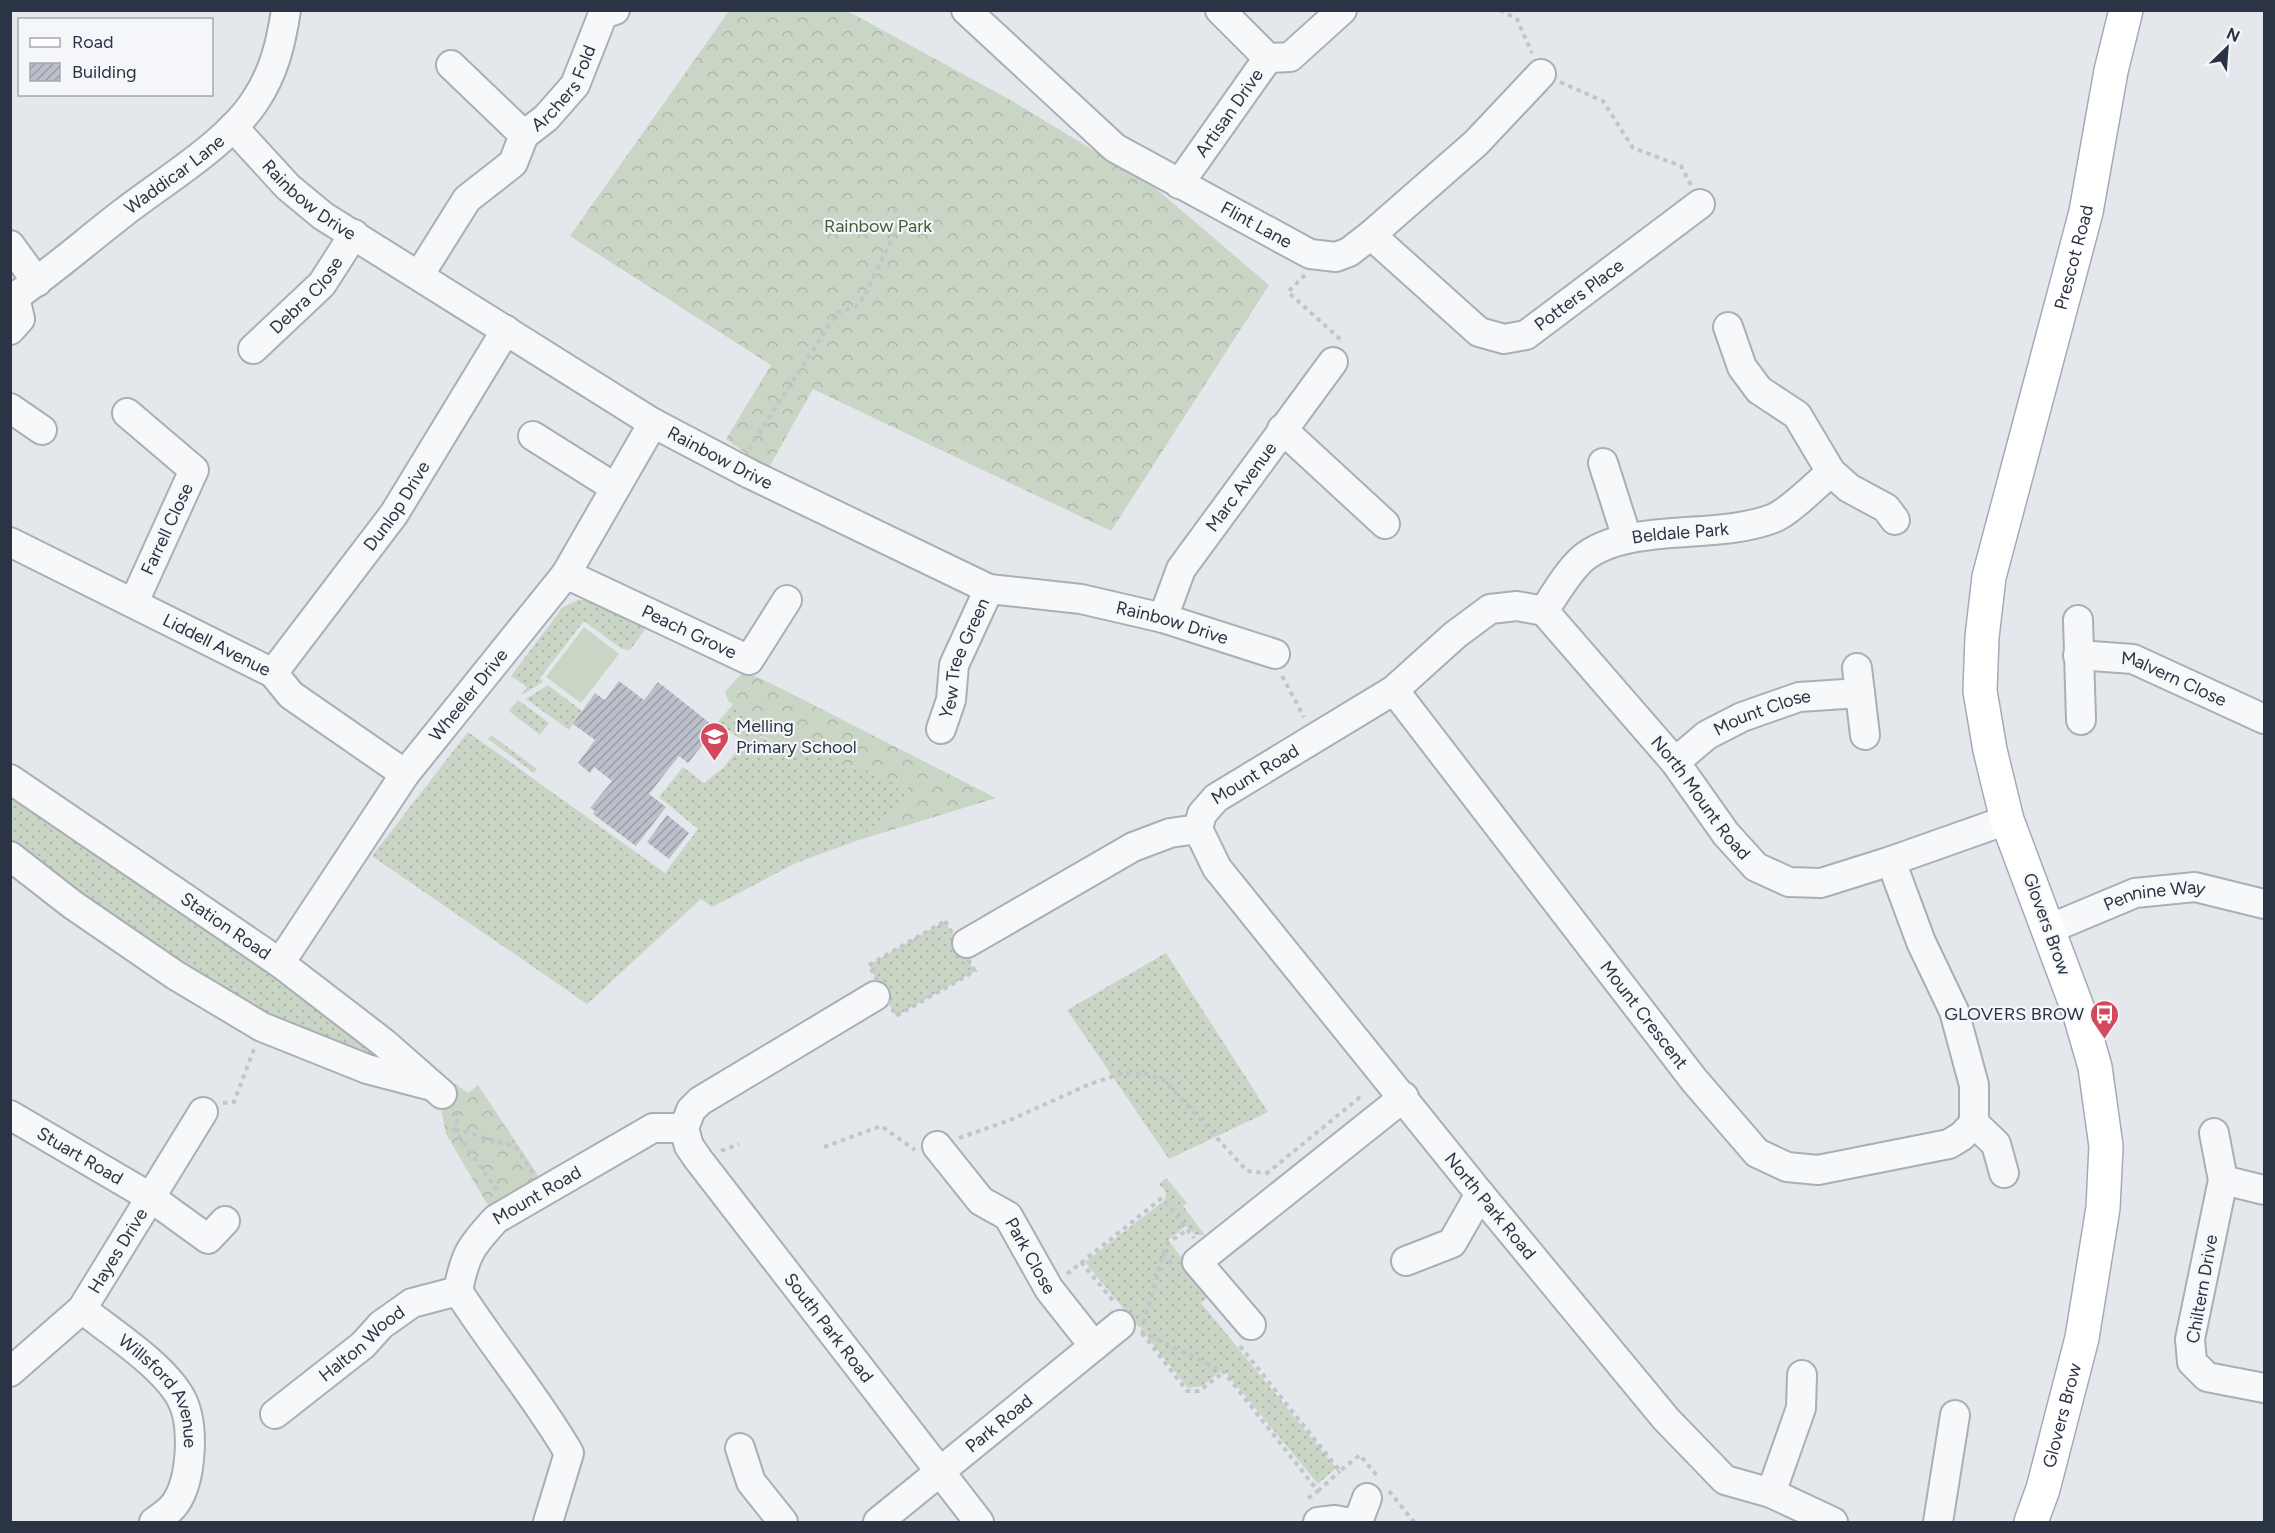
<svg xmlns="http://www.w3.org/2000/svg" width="2275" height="1533" font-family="Figtree,sans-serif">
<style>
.grass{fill:url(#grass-dots)}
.forest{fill:url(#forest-crowns)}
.pitch{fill:#c9d6c5}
.building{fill:url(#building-hatch)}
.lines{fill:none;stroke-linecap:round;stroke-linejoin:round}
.minor-casing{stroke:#a9aeb7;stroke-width:32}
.major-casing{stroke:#a3abb8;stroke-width:36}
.path{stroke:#c2c5cb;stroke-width:4;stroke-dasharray:4.5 4.5;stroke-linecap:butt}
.minor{stroke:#f7f8fa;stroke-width:28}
.major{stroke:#fff;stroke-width:33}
.labels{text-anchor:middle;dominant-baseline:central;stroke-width:4.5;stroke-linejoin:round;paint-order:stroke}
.street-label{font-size:18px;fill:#2b3445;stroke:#f4f6f9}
.park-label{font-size:18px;fill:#3f6138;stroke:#f4f6f9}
.poi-label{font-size:18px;fill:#2b3445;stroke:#f4f6f9;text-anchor:start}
</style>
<defs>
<pattern id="grass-dots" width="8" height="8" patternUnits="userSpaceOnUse" patternTransform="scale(1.5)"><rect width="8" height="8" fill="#c9d6c5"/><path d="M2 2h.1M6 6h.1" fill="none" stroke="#adb8ab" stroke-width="1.8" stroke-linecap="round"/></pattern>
<pattern id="forest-crowns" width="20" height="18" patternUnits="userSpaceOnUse" patternTransform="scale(1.5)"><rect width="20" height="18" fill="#c9d6c5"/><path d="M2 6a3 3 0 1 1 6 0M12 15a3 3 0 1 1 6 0" fill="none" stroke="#adb8ab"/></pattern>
<pattern id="building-hatch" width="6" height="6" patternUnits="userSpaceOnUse" patternTransform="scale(1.5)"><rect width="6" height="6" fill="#bbc0ca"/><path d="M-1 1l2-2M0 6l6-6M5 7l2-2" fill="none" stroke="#989da6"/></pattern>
</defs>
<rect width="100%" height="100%" fill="#e4e7ec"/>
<g class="grass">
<polygon points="578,600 587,600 647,627 630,650 622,649 584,621 540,678 543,682 521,695 527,687 511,676 563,607"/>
<polygon points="548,685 582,711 569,730 526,699"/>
<polygon points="518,700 549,723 540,735 509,711"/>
<path d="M734 703 741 706 744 714 750 717V725L760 737 783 746 798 741 813 740 822 752 843 766 862 767 881 780H896L908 787C908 817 870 821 856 841L796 863 712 907 701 899 587 1004 372 856 468 732 665 873 698 829 659 797 683 767 704 783 723 768 744 742 718 722Z"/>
<polygon points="491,735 537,769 534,773 488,739"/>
<polygon points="11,785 432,1086 313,1048 11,855"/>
<polygon points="945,921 975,971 896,1016 869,965"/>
<polygon points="1166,953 1268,1112 1169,1159 1067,1010"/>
<polygon points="1166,1178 1187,1203 1183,1206 1205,1235 1196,1235 1186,1226 1168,1240 1210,1294 1201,1303 1336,1468 1318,1484 1223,1369 1202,1386 1188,1388 1147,1337 1145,1330 1138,1326 1085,1262 1165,1200 1166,1192 1159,1184"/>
</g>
<g class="forest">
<polygon points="729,11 846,11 853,14 1014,102 1154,187 1269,285 1111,531 813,389 768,469 726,439 771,365 570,236"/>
<path d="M745 672 768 682 996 798 856 841C870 821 908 816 908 787L896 780H881L862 767 843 766 821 752 813 740 798 741 783 746 753 732 750 729V717L741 713 740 706 729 702 725 693C728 687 738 677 745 672Z"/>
<polygon points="454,1083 468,1093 478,1085 547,1189 496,1219 446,1134 439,1098"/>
</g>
<polygon class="pitch" points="584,627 619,654 581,703 546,677"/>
<g class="building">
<polygon points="619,681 644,700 658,682 716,728 688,763 679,756 649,794 666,807 636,846 593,814 595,811 590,808 612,781 594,767 590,773 578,763 595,740 573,724 595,693 605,700"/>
<polygon points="667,815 689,833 669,859 647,842"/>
</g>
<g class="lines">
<defs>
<g id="minor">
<path id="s1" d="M966 10 1115 148 1310 254 1336 257 1349 252 1371 235 1476 143 1541 74"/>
<polyline points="1220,10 1268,58"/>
<polyline points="1268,58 1290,57 1342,10"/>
<polyline points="451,65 524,135"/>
<path id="s2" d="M233 127 288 187 323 216 653 423 750 474 989 589 1081 599 1163 618 1275 654"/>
<path id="s3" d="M1179 184 1268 58"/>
<path id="s4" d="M1371 235 1479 332 1504 339 1526 335 1700 204"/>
<polyline points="10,245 37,282"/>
<path id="s5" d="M420 274 467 199 513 163 524 135 546 118 575 85 603 14 615 10"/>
<path id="s6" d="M10 300C50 274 85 242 123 213 164 181 227 144 255 101 274 73 281 43 286 10"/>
<polyline points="1728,327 1742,367 1759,390 1797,415 1831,472 1849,488 1886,508 1895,520"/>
<polyline points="10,330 20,319 15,297"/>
<path id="s7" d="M253 349 322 284 354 234"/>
<polyline points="10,408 42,430"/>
<polyline points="127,413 194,470 134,602"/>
<polyline points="1282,429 1385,524"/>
<polyline points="533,436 614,487"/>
<polyline points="1603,463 1627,538"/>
<path id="s8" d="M10 542 273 673 291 695 405 774"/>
<path id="s9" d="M566 574 749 660 787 600"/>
<path id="s10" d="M1544 611 1675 762 1726 834 1756 867 1789 882 1821 883 1891 861 2007 820"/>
<path id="s11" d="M1544 611C1555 594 1567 573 1582 559 1627 521 1717 541 1774 518 1789 512 1818 483 1831 472"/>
<path id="s12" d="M1163 618 1181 569 1333 362"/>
<polyline points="2078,620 2081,720"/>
<path id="s13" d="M2078 655 2133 659 2264 719"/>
<polyline points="1857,668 1865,735"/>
<path id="s14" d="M273 673 394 514 506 330"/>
<path id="s15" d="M1394 690 1694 1080 1757 1153 1787 1167 1818 1170 1949 1144 1962 1136 1974 1123"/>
<path id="s16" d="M941 729 951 700 954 665 989 589"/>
<path id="s17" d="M1675 762 1707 735 1742 717 1799 697 1860 693"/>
<path id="s18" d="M10 779 280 963 384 1043 442 1094"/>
<path id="s19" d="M1198 829 1217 868 1480 1194 1666 1419 1725 1480 1771 1493 1833 1522"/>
<polyline points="10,856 73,905 175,975 262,1027 367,1069 428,1085"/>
<polyline points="1891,861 1921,942 1954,1011 1974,1085 1974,1123 1996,1144 2004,1173"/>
<path id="s20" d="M2049 929 2135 893 2195 887 2264 904"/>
<path id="s21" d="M967 943 1133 847 1170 833 1198 829 1202 814 1216 798 1394 690 1455 635 1490 609 1517 606 1544 611"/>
<path id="s22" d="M280 963 405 774 566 574 653 423"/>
<path id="s23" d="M10 1115 150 1197 208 1239 225 1221"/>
<path id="s24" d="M684 1128 689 1146 698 1159 979 1522"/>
<polyline points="684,1128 691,1110 700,1101 875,996"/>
<polyline points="2214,1133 2223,1180"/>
<path id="s25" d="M937 1146 981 1201 1008 1216 1049 1289 1094 1346"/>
<polyline points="2264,1190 2223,1180 2190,1339 2192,1362 2207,1377 2264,1388"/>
<polyline points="1406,1261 1452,1243 1480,1194"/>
<path id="s26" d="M82 1309C111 1332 163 1365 181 1398 195 1424 192 1480 175 1504 170 1511 161 1517 154 1522"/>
<polyline points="1251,1325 1197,1262 1404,1097"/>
<path id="s27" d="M10 1372 82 1309 203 1112"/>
<path id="s28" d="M275 1414 363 1345 381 1325 412 1303 458 1291"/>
<polyline points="740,1448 751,1482 783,1522"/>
<polyline points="1771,1493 1801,1408 1802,1375"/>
<path id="s29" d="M548 1522 569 1453C536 1396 493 1346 458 1291 465 1254 471 1246 496 1219L653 1128H684"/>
<path id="s30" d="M878 1522 1120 1325"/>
<polyline points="1318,1522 1335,1520 1345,1522"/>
<polyline points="1358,1522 1367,1498"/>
<polyline points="1938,1522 1955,1415"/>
</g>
<g id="major">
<path id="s31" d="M2031 1522 2043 1489 2082 1338 2103 1208 2106 1146 2095 1067 2080 1015 2007 820 1990 750 1980 691 1982 637 1989 577 2086 212 2111 71 2126 10"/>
</g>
</defs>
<use href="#minor" class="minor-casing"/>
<use href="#major" class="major-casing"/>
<g class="path">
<polyline points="1500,10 1517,19 1532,53"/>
<polyline points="1560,82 1603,101 1633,148 1681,166 1691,185"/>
<polyline points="1305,275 1288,292 1341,340"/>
<polyline points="749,449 837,313 855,307 864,297 900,222 894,207"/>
<polyline points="1282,676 1304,717"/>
<polygon points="945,921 975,971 896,1016 869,965"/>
<polyline points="223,1103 234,1102 254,1049"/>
<polyline points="455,1112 459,1117 454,1129 499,1193"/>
<polyline points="455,1129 516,1147 533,1173"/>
<polyline points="959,1138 1010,1120 1090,1084 1120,1074 1143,1073 1164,1080 1247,1171 1266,1173"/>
<polyline points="824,1147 881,1126 915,1150"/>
<polyline points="721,1151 739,1144"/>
<polyline points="1266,1174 1359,1098 1364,1098"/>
<polyline points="1163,1253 1174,1266"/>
<polyline points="1081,1262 1115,1303"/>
<polyline points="1067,1274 1162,1198 1194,1238"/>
<polyline points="1144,1323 1163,1253 1168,1243 1187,1230"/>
<polyline points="1141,1331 1224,1372 1318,1491 1306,1500"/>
<polyline points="1142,1333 1187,1391 1199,1391 1224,1372"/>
<polyline points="1240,1346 1340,1471 1360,1455 1377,1476"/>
<polyline points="1318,1491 1340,1471"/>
<polyline points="1389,1491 1414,1522"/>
</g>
<use href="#minor" class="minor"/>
<use href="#major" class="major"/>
</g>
<defs>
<symbol id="school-pin" viewBox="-11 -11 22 30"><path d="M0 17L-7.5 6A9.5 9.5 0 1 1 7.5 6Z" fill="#d1495b" stroke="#f4f6f9"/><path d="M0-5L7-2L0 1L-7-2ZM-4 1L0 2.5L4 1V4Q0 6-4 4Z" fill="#fff"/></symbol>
<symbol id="bus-pin" viewBox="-11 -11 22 30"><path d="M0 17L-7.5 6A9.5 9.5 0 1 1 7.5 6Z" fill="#d1495b" stroke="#f4f6f9"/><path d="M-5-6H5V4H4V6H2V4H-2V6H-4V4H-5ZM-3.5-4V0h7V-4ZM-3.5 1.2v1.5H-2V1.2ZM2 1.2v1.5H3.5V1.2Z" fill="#fff"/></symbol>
</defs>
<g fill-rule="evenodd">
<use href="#school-pin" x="698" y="720" width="33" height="45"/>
<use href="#bus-pin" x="2088" y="998" width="33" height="45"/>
</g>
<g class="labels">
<g class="street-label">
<text stroke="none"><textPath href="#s5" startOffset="240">Archers Fold</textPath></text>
<text stroke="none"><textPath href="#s3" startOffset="87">Artisan Drive</textPath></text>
<text stroke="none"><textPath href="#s6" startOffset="207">Waddicar Lane</textPath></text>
<text stroke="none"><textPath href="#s2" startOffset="106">Rainbow Drive</textPath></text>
<text stroke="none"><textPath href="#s1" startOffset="364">Flint Lane</textPath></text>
<text stroke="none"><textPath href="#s31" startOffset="1304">Prescot Road</textPath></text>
<text stroke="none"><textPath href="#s7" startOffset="76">Debra Close</textPath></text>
<text stroke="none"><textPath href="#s4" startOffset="260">Potters Place</textPath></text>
<text stroke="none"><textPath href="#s2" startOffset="592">Rainbow Drive</textPath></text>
<text stroke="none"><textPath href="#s12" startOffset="154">Marc Avenue</textPath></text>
<text stroke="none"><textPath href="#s14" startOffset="208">Dunlop Drive</textPath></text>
<text transform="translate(167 529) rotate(-65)">Farrell Close</text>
<text stroke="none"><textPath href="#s11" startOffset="168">Beldale Park</textPath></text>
<text stroke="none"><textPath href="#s2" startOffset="1078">Rainbow Drive</textPath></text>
<text stroke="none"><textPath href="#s9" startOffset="136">Peach Grove</textPath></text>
<text stroke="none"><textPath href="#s8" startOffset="231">Liddell Avenue</textPath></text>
<text stroke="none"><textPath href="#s16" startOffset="75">Yew Tree Green</textPath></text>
<text stroke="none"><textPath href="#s13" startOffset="100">Malvern Close</textPath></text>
<text stroke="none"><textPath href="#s22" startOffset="328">Wheeler Drive</textPath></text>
<text stroke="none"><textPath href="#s17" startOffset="102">Mount Close</textPath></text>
<text stroke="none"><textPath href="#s21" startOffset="342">Mount Road</textPath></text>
<text stroke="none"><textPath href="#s10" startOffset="244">North Mount Road</textPath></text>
<text stroke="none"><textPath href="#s20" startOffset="112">Pennine Way</textPath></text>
<text transform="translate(2047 924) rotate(70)">Glovers Brow</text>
<text stroke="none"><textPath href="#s18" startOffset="261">Station Road</textPath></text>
<text stroke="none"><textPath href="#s15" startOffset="410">Mount Crescent</textPath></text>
<text stroke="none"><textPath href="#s23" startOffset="81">Stuart Road</textPath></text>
<text stroke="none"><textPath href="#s29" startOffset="399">Mount Road</textPath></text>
<text stroke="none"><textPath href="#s19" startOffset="478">North Park Road</textPath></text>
<text stroke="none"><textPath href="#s27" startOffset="164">Hayes Drive</textPath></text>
<text stroke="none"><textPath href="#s25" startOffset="147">Park Close</textPath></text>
<text transform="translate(2202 1289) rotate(-80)">Chiltern Drive</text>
<text stroke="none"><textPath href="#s24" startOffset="248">South Park Road</textPath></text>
<text stroke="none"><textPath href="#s28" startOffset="112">Halton Wood</textPath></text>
<text stroke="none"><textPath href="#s26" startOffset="117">Willsford Avenue</textPath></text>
<text stroke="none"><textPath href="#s31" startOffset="111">Glovers Brow</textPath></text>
<text stroke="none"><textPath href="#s30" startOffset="156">Park Road</textPath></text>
</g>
<g class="park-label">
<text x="878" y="226">Rainbow Park</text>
</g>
<g class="poi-label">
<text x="736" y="726">Melling<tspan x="736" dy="21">Primary School</tspan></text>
<text x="2084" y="1014" text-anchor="end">GLOVERS BROW</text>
</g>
</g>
<rect width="2275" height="1533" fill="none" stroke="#2b3445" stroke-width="24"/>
<rect x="18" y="18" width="195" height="78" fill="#f4f6f9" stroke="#a4a8b1" stroke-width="1.5"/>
<rect x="30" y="38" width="30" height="9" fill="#ffffff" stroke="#a4a8b1" stroke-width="1.5"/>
<text x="72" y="48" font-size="18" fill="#2b3445">Road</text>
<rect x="30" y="63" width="30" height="18" fill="url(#building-hatch)" stroke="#a4a8b1" stroke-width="1.5"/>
<text x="72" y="78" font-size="18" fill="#2b3445">Building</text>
<g transform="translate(2227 48) rotate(25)" stroke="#f4f6f9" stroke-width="4.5" paint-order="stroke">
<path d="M0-4.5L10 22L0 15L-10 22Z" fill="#2b3445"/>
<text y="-9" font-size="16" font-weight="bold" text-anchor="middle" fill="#2b3445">N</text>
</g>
</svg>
